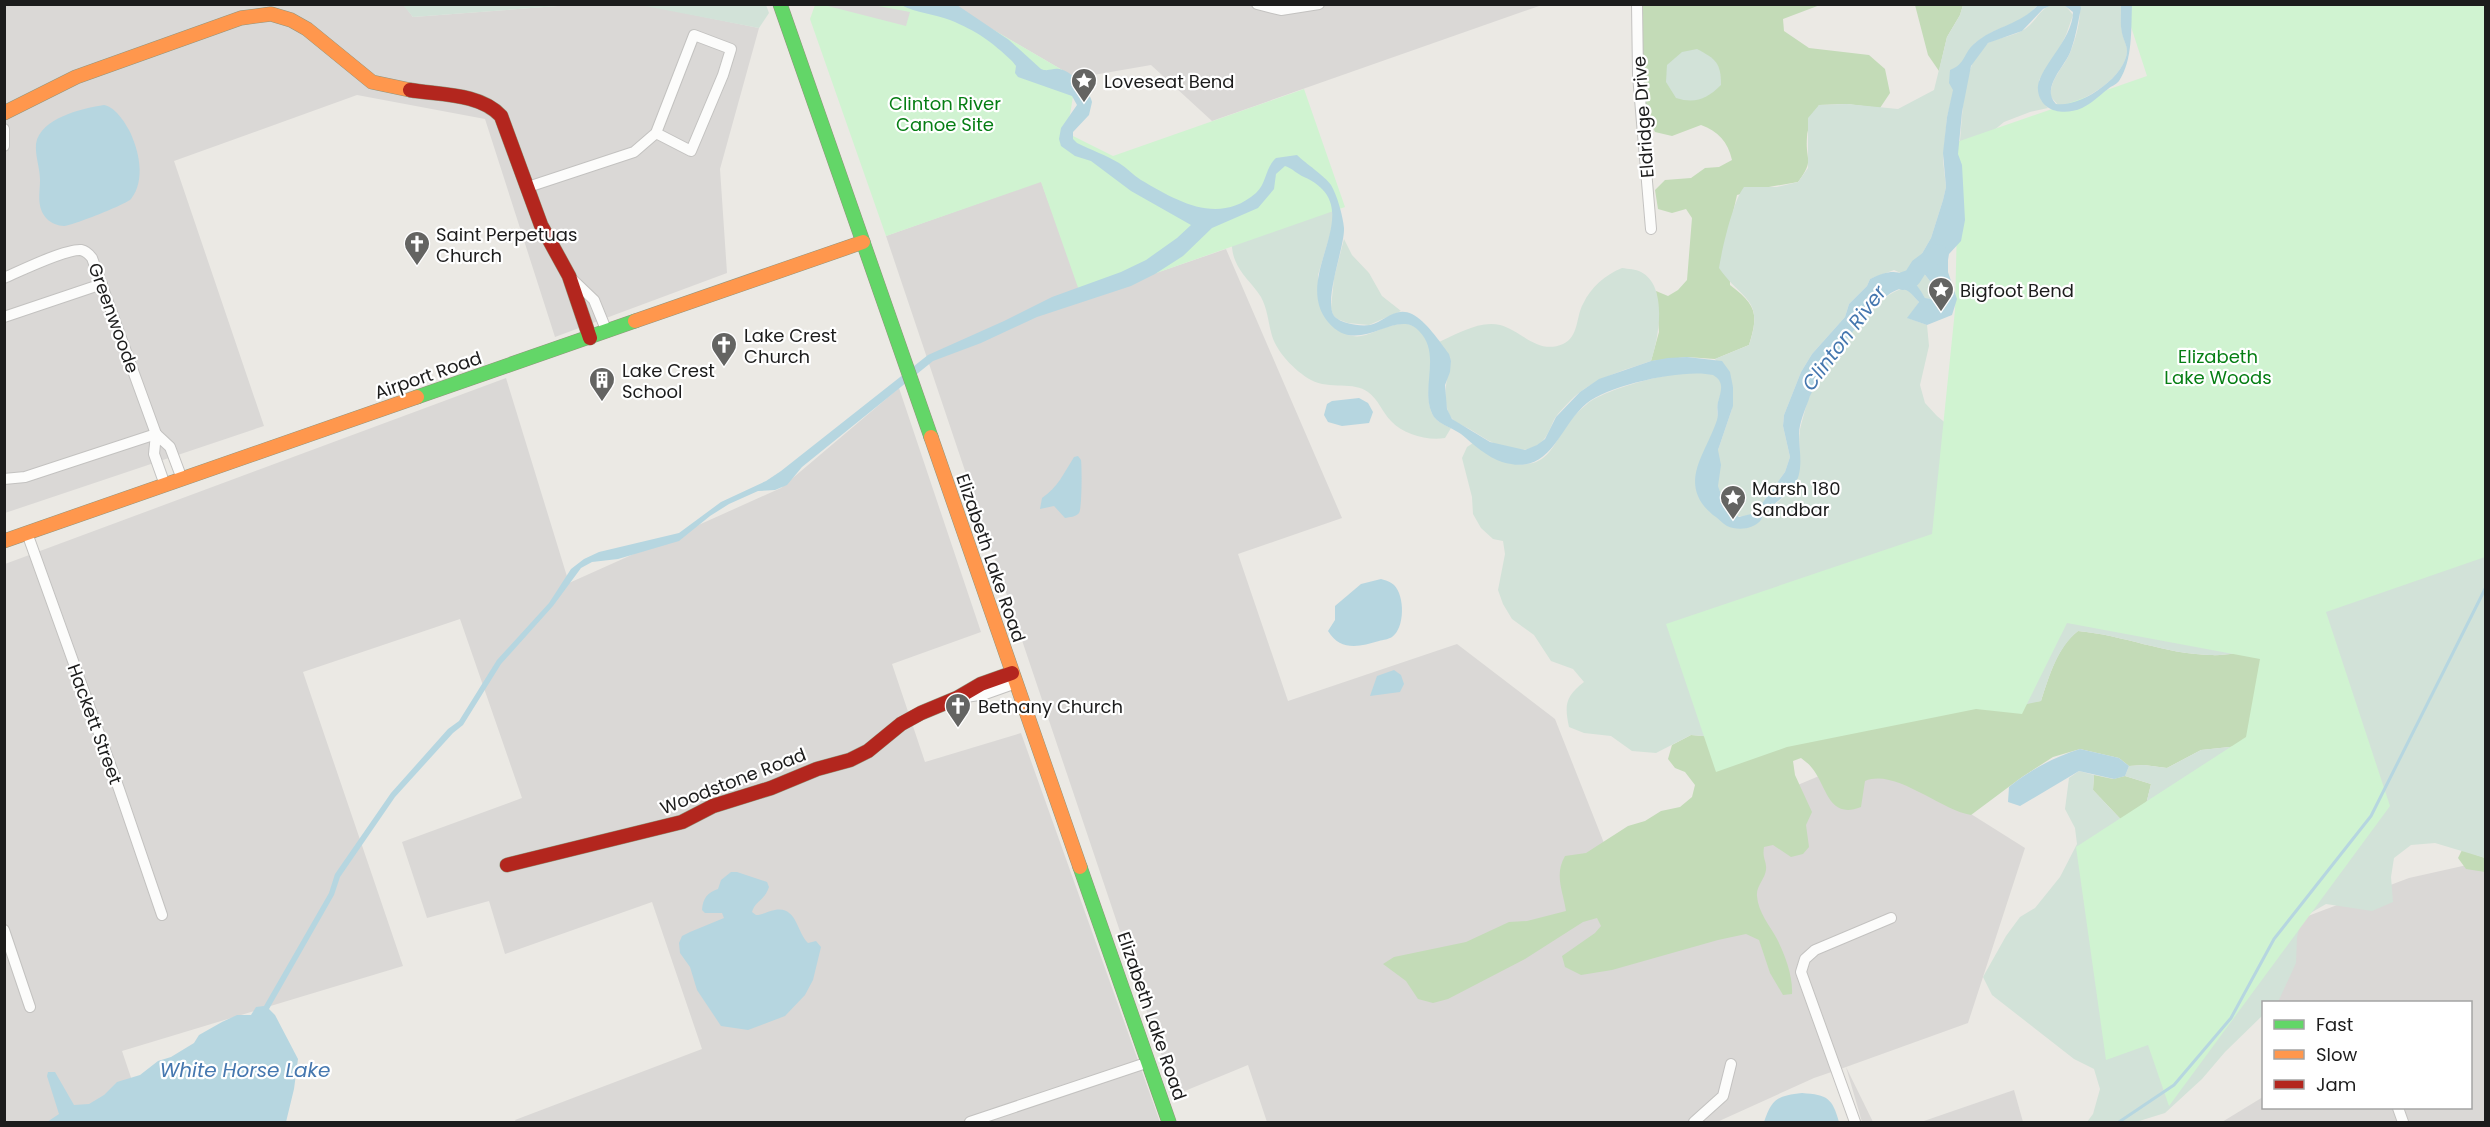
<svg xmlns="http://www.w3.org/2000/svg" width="2490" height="1127" font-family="Poppins,sans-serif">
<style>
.residential{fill:#dad8d6}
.forest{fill:#c3dbb7}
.wetland{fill:#d2e2d8}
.park{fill:#d0f3d1}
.parking{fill:#dbdad8}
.water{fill:#b6d6e0}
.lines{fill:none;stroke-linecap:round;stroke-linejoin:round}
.stream{stroke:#b6d6e0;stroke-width:3}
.river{stroke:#b6d6e0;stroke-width:18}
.street-casing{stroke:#c3c2c0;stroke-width:12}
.fast-casing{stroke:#92957c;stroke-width:15}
.slow-casing{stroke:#92957c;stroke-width:15}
.jam-casing{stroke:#92957c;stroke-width:15}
.street{stroke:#fcfcfb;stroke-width:10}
.fast{stroke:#63d668;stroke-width:14}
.slow{stroke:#ff974d;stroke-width:14}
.jam{stroke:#b3261e;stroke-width:14}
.labels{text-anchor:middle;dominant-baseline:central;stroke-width:4.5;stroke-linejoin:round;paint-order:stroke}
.poi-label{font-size:18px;fill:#1c1c1c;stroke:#fff;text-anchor:start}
.park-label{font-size:18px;fill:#067e14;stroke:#fff}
.street-label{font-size:18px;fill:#1c1c1c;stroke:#fff}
.water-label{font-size:20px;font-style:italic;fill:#4577af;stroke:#fff}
</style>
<rect width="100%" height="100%" fill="#ebe9e4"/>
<g class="residential">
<polygon points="403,4 413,17 571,5 640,4 759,28 720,169 727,273 555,337 485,119 357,95 174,161 264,426 5,513 4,5"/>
<polygon points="951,5 1542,5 1212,121 1151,65 1076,78"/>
<polygon points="1041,181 1083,298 1226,249 1342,518 1238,554 1288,701 1457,644 1555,719 1621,886 1726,815 1874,753 2025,848 1968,1023 1846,1067 1873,1122 1862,1122 1846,1067 1814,1078 1717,1122 1267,1122 1248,1065 1175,1095 886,236"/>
<polygon points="506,378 569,583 781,488 899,388 981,632 892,664 925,762 1021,733 1160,1122 516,1122 515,1120 702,1049 652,902 505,954 489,901 427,918 402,842 522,798 460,619 303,672 403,966 122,1051 146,1122 5,1122 5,564"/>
<polygon points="2485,861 2485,1122 2222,1122 2263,1097 2264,1108 2470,1108 2470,1002 2269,1002 2247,939 2409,878"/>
<polygon points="2014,1090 2023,1122 1921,1122"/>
</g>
<g class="forest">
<path d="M1642 5H1820L1783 19 1784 31 1809 48 1869 55 1885 69 1890 93 1880 108 1847 104 1819 105C1815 115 1807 127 1807 137 1805 161 1815 159 1798 182L1763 188 1737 195 1729 230 1730 285C1756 305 1759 313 1749 345L1715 359 1687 357 1651 361 1659 332 1656 291 1668 296 1678 290 1687 280 1692 218 1686 209 1672 213 1658 209 1655 190 1665 180 1691 178 1705 168 1719 167 1732 160C1728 142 1718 131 1701 125L1672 136 1655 132C1634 94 1644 46 1642 5Z"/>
<polygon points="1915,5 1963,5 1960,15 1947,37 1939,71 1928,55"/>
<path d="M2078 631C2123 635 2165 654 2210 655 2225 656 2241 652 2256 650L2267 668 2275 713 2239 746 2201 750 2167 768 2144 765 2129 766 2119 758 2080 749 2053 757 2022 777 1971 815C1940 810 1895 768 1865 781L1861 807C1828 820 1827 786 1812 768 1809 764 1805 761 1801 758L1793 761 1795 775 1812 812 1806 825 1809 847 1803 854 1791 857 1773 845 1764 847C1762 859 1767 861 1766 870 1765 879 1756 886 1757 896 1758 912 1770 926 1777 939 1785 955 1793 976 1792 994L1783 995 1770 973 1759 940 1746 934 1718 940 1612 970 1581 975 1565 967 1562 956 1595 933 1601 926 1597 918 1583 922 1525 959 1448 999 1433 1003 1418 999 1406 981 1383 964 1394 957 1466 942 1509 922 1527 921 1566 911C1563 891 1554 875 1565 856L1586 853 1628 826 1645 821 1661 811 1680 807 1692 797 1695 785 1685 772 1675 768 1668 759 1672 745 1691 735 1727 738 1760 729 2041 701C2049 677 2057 647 2078 631Z"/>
<polygon points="2094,775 2113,779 2125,776 2151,784 2141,825 2131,830 2093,790"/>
<polygon points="2462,850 2485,858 2485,872 2466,869 2458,858"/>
</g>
<g class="wetland">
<polygon points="403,5 571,5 413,17"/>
<polygon points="640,5 766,5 769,13 759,28"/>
<path d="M1963 5H2038L2023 19 1992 32 1975 43 1960 66 1947 117 1943 160 1946 187 1943 200 1931 238 1920 257 1919 267 1940 294V300L1925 298 1912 278 1894 270 1870 279 1867 286 1849 304 1845 317 1812 354 1801 372 1784 415 1783 426 1790 457 1785 472 1755 513 1743 517 1734 515 1731 511 1723 500 1718 487V450L1732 409 1733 387 1715 359 1749 345C1765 298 1742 301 1719 268 1722 249 1733 201 1744 187H1777L1798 182 1808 168V118L1819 105 1847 104 1898 109 1934 90 1947 37 1960 15Z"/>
<path d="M2052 5H2065L2073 15 2066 35 2056 55 2039 80 2041 100 2048 108 2030 112 2004 122 1987 136 1960 143C1963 116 1962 57 1990 42 2001 37 2015 36 2025 29 2036 22 2039 9 2052 5Z"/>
<path d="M2080 5H2121C2121 14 2120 23 2122 32 2123 38 2127 45 2127 50 2127 77 2082 105 2058 105L2051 97C2049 80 2064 67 2070 53 2076 38 2081 20 2080 5Z"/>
<path d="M1697 49C1716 59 1721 63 1721 85 1707 99 1695 104 1676 98L1666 82 1667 65 1682 52Z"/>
<path d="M1330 201 1334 221 1318 275V298L1348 335C1352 336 1357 337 1361 336 1378 333 1403 314 1419 330 1445 355 1417 394 1435 418 1439 423 1445 425 1451 428L1445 438C1427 441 1403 434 1391 421 1382 412 1379 400 1368 392 1354 381 1330 390 1311 380 1295 371 1275 351 1271 332 1268 320 1267 308 1261 297 1253 284 1240 274 1235 260 1231 251 1232 238 1230 228Z"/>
<polygon points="1344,239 1352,255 1369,273 1382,296 1401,311 1369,325 1348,323 1337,319 1333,315 1331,308 1334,278"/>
<path d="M1622 268C1628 269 1636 269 1641 272 1668 286 1659 337 1651 361 1622 371 1593 378 1570 401 1565 406 1559 412 1555 418 1549 429 1548 440 1534 447 1512 457 1489 441 1471 430 1463 425 1453 423 1449 414 1442 398 1447 377 1451 361L1439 342C1457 334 1480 320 1500 325 1522 331 1538 355 1563 344 1579 337 1576 316 1583 304 1591 287 1605 275 1622 268Z"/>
<path d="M1903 289 1909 291 1919 302 1908 318 1927 325 1929 346 1920 385 1925 403 1937 416 1960 435 2485 415V858L2435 843 2411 845 2394 858 2391 877 2393 902 2372 911 2326 904 2302 918 2297 937 2296 963 2278 1002H2264L2263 1015 2225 1052 2202 1079 2165 1113 2136 1122H2087L2093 1114 2100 1089 2094 1069 2074 1059 1992 995 1983 977 2006 936 2020 917 2035 908 2060 877 2077 844 2075 828 2065 809 2069 778 2079 771 2094 775 2093 790 2131 830 2141 825 2151 784 2125 776 2129 766 2144 765 2167 768 2201 750 2239 746 2259 740 2267 668 2256 650C2241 652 2225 656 2210 655 2165 654 2123 635 2078 631 2057 648 2049 677 2041 701L2014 707 1983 697 1727 738 1691 735 1656 753 1632 751 1611 736 1584 733 1569 727C1564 704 1566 696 1584 682L1573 669 1551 661 1534 635 1512 619 1503 604 1498 590 1505 554 1503 541 1493 539 1481 528 1473 514 1472 497 1462 458 1467 447 1473 443C1491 457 1512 470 1536 462 1553 455 1557 437 1568 424 1573 416 1580 410 1587 404 1603 389 1702 360 1718 378 1727 388 1717 399 1717 409 1717 412 1718 415 1718 418L1709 512 1760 521C1769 505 1789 498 1796 480 1804 462 1796 443 1801 425 1804 414 1807 401 1812 390 1824 367 1878 291 1903 289Z"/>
</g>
<g class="park">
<polygon points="815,5 951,5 1076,78 1067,133 1113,156 1304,89 1345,207 1082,299 1041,182 886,236 810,19"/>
<polygon points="2124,5 2485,5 2485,557 2326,612 2390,806 2169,1106 2148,1045 2106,1060 2076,847 2246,737 2260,659 2067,623 2022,714 1976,709 1787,747 1716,772 1666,624 1932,534 1955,310 1958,180 1954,143 2147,76"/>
</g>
<polygon class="parking" points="820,4 873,5 910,12 906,26"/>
<g class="water">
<path d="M901 5H957L1009 40 1041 69C1048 72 1052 68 1059 69 1071 70 1090 91 1092 102L1089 115 1073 132V139L1077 143C1091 150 1106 155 1119 163 1127 168 1133 175 1141 180 1177 201 1218 226 1256 193 1267 183 1265 168 1276 158L1297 155C1305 163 1325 176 1331 185 1337 195 1343 216 1344 228 1345 247 1322 303 1335 317 1338 320 1343 322 1347 323 1354 325 1363 326 1370 325 1384 322 1395 306 1412 314 1426 321 1440 342 1449 354L1451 361 1450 372 1445 385 1447 409 1452 419 1490 442 1525 450 1537 445 1545 439 1556 417 1580 392 1599 379 1651 361 1668 358 1687 357 1722 361 1730 372 1733 387V406L1718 450 1721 465 1718 486 1723 500 1731 511 1739 517 1755 513 1785 472 1790 457 1783 426 1784 415 1801 372 1812 354 1845 317 1849 304 1867 286 1870 279C1897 265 1911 272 1925 298L1940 300V294L1919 267 1920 257 1931 238 1943 200 1946 187 1943 153 1947 117 1953 90 1949 83 1950 70C1966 64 1963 53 1975 43 1995 26 2020 25 2038 5H2052L2043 9 2022 31 1988 43 1971 66 1962 112 1958 154 1962 165 1965 220 1961 241 1949 254 1948 260V272L1957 299 1952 315 1927 325 1907 318 1919 302C1913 296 1909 289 1901 289 1878 290 1817 377 1809 399 1805 410 1799 423 1799 434 1799 450 1804 469 1795 484 1788 494 1778 501 1769 508 1765 511 1763 516 1761 520 1754 529 1738 531 1727 526 1722 523 1718 518 1713 515 1676 484 1706 454 1717 420 1719 414 1716 409 1718 402 1721 391 1725 382 1713 375 1685 368 1609 385 1587 403 1557 428 1552 477 1502 462 1487 457 1473 444 1461 434 1453 428 1440 425 1434 417 1418 391 1443 355 1419 331 1396 306 1359 359 1328 322 1289 275 1373 208 1304 177 1297 174 1292 168 1285 166L1276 174 1274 189 1258 208 1212 228 1183 256 1155 274 1131 286 1037 317 981 343 933 361 802 467 787 485 775 490 758 491 729 504 710 516 679 541 618 559 592 562 581 568 553 606 501 664 463 725 453 733 395 797 340 877 334 895 269 1009 275 1015 298 1059 294 1089 286 1122H47L59 1114 47 1076 48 1072H55L74 1105 89 1104 104 1095 117 1082 140 1075 158 1061 171 1057 194 1043 199 1035 222 1022 237 1015H251L256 1007 264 1006 329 893 335 874 391 793 448 729 459 721 497 660 549 603 571 569 584 559 599 552 679 533 721 502 766 481 781 471 928 355 1004 321 1052 297 1121 272 1146 260 1177 238 1191 225 1131 191 1091 161 1075 156 1061 146 1059 139 1061 128 1077 105 1072 96 1018 77 1015 73 1016 66 1012 61C992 42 977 31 950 20 934 14 917 13 901 5Z"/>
<path d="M2064 5H2080L2081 8C2078 22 2076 36 2071 50 2066 66 2040 87 2056 104 2080 108 2126 77 2127 51 2127 45 2123 39 2122 33 2120 24 2121 14 2121 5H2132C2131 29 2133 60 2119 81 2116 85 2111 86 2108 89 2099 96 2092 103 2082 108 2064 116 2041 112 2038 91 2035 70 2073 41 2073 12Z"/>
<path d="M104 105C115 107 124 121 129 130 139 150 146 180 131 199 127 204 71 226 64 226 58 226 51 223 47 219 36 207 40 194 40 180 40 168 35 156 36 144 40 118 83 108 104 105Z"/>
<polygon points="1359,398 1368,403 1373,412 1369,423 1342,426 1328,422 1324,415 1327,404 1332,401"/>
<path d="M1078 456 1081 460C1082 466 1082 510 1079 513 1076 517 1070 517 1065 518L1054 506 1040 509 1042 498C1058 487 1064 473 1074 457Z"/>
<path d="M1381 579C1385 580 1391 582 1394 585 1405 596 1405 628 1392 637 1389 639 1383 640 1379 641 1359 647 1340 651 1328 631L1335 620V606L1361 584Z"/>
<polygon points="1394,670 1401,675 1404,684 1400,692 1370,696 1377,676"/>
<path d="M2080 749 2119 758 2129 766 2125 776 2114 779 2079 771 2020 806 2008 802 2009 787C2032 769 2052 758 2080 749Z"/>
<path d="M731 872H737L767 882 769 887C765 900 755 901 752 912L756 915C763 915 768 911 775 910 797 906 797 933 808 943L816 941 821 947 813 980 805 995 785 1016 748 1030 721 1026 697 990 690 967 680 953 679 943 682 936 690 932 724 918 722 913H705L702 910C703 898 707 893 718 889L721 880Z"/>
<path d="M1802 1093C1828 1095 1832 1098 1839 1122H1764C1772 1098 1778 1096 1802 1093Z"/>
</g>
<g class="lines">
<polyline class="stream" points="2119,1122 2174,1085 2231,1018 2274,939 2371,816 2486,587"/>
<polyline class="river" points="1903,281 1912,278 1919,267 1938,253"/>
<defs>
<g id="street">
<polyline points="1257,4 1281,10 1319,4"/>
<polyline points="1637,4 1638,75 1651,229"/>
<polyline points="4,129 4,146"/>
<polyline points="528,187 634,152 656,133 694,35 731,49 723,75 691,151 656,133"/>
<path d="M4 278C20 271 65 249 81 250 86 251 89 254 92 258L156 434 154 454 165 485"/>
<polyline points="572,279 594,300 607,332"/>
<polyline points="4,317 102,284"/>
<polyline points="156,434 170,447 182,479"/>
<polyline points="4,479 25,477 156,434"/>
<polyline points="27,533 119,789 162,915"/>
<polyline points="966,697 985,694 1016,683"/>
<polyline points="4,930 30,1007"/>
<polyline points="2398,1108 2403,1122"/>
<polyline points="970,1122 1149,1062"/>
<polyline points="1694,1122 1723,1096 1731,1064"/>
<polyline points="1855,1122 1801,972 1805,959 1815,950 1891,918"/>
</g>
<g id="fast">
<polyline points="780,4 931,437"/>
<polyline points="417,397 635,321"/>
<polyline points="1080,867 1169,1122"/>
</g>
<g id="slow">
<polyline points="4,113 76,77 241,18 271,14 291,20 307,29 372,82 410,90"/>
<polyline points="635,321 863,242"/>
<polyline points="931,437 1080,867"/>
<polyline points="4,541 417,397"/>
</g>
<g id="jam">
<path d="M410 90C439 95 480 93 501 116L541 225 569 276 590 338"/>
<polyline points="507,865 682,822 713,806 771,788 817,769 850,760 868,751 901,724 921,713 957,698 981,684 1012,673"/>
</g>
</defs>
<use href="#street" class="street-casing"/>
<use href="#fast" class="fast-casing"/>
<use href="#slow" class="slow-casing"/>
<use href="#jam" class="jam-casing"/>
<use href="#street" class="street"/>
<use href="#fast" class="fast"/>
<use href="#slow" class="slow"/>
<use href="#jam" class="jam"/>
</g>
<defs>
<symbol id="sight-pin" viewBox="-11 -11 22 30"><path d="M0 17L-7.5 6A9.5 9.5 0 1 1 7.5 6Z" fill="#646462" stroke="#fff"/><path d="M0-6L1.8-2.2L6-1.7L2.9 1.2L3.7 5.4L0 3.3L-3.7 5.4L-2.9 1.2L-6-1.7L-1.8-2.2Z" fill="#fff"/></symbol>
<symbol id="church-pin" viewBox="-11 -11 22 30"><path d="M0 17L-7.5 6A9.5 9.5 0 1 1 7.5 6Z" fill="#646462" stroke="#fff"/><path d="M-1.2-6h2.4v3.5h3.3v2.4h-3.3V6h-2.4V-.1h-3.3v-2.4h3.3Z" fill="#fff"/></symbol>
<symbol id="building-pin" viewBox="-11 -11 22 30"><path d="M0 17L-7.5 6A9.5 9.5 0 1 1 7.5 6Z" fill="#646462" stroke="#fff"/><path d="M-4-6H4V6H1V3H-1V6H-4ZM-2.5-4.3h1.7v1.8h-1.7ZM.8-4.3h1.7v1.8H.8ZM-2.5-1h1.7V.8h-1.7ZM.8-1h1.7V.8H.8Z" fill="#fff"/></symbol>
</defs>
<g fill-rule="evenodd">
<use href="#sight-pin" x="1069" y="66" width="30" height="40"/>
<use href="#church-pin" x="402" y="229" width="30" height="40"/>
<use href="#sight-pin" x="1926" y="275" width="30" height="40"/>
<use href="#church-pin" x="709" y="330" width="30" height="40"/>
<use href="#building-pin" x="587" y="365" width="30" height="40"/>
<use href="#sight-pin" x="1718" y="483" width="30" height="40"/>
<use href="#church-pin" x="943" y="691" width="30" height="40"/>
</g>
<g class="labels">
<g class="poi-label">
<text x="1104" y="81">Loveseat Bend</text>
<text x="436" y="234">Saint Perpetuas<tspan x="436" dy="21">Church</tspan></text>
<text x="1960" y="290">Bigfoot Bend</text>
<text x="744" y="335">Lake Crest<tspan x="744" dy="21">Church</tspan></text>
<text x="622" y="370">Lake Crest<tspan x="622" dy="21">School</tspan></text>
<text x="1752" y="488">Marsh 180<tspan x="1752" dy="21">Sandbar</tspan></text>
<text x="978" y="706">Bethany Church</text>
</g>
<g class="park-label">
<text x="945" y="103">Clinton River<tspan x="945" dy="21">Canoe Site</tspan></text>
<text x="2218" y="356">Elizabeth<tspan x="2218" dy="21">Lake Woods</tspan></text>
</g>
<g class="street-label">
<text transform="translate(1643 117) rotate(-94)">Eldridge Drive</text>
<text transform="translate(114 318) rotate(70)">Greenwoode</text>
<text transform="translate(428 375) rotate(-19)">Airport Road</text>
<text transform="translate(991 558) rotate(71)">Elizabeth Lake Road</text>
<text transform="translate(95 724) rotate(70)">Hackett Street</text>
<text transform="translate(733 781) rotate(-21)">Woodstone Road</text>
<text transform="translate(1152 1016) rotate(71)">Elizabeth Lake Road</text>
</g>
<g class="water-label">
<text transform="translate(1844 338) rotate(-53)">Clinton River</text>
<text x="245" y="1070">White Horse Lake</text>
</g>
</g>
<rect width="2490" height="1127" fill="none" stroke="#1c1c1c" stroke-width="12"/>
<rect x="2262" y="1001" width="210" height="108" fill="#ffffff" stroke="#a4a4a4" stroke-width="1.5"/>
<rect x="2274" y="1020" width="30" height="9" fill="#63d668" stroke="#a4a4a4" stroke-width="1.5"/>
<text x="2316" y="1031" font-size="18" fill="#1c1c1c">Fast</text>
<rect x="2274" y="1050" width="30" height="9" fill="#ff974d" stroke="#a4a4a4" stroke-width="1.5"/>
<text x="2316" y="1061" font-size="18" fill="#1c1c1c">Slow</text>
<rect x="2274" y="1080" width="30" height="9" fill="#b3261e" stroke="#a4a4a4" stroke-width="1.5"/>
<text x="2316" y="1091" font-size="18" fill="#1c1c1c">Jam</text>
</svg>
